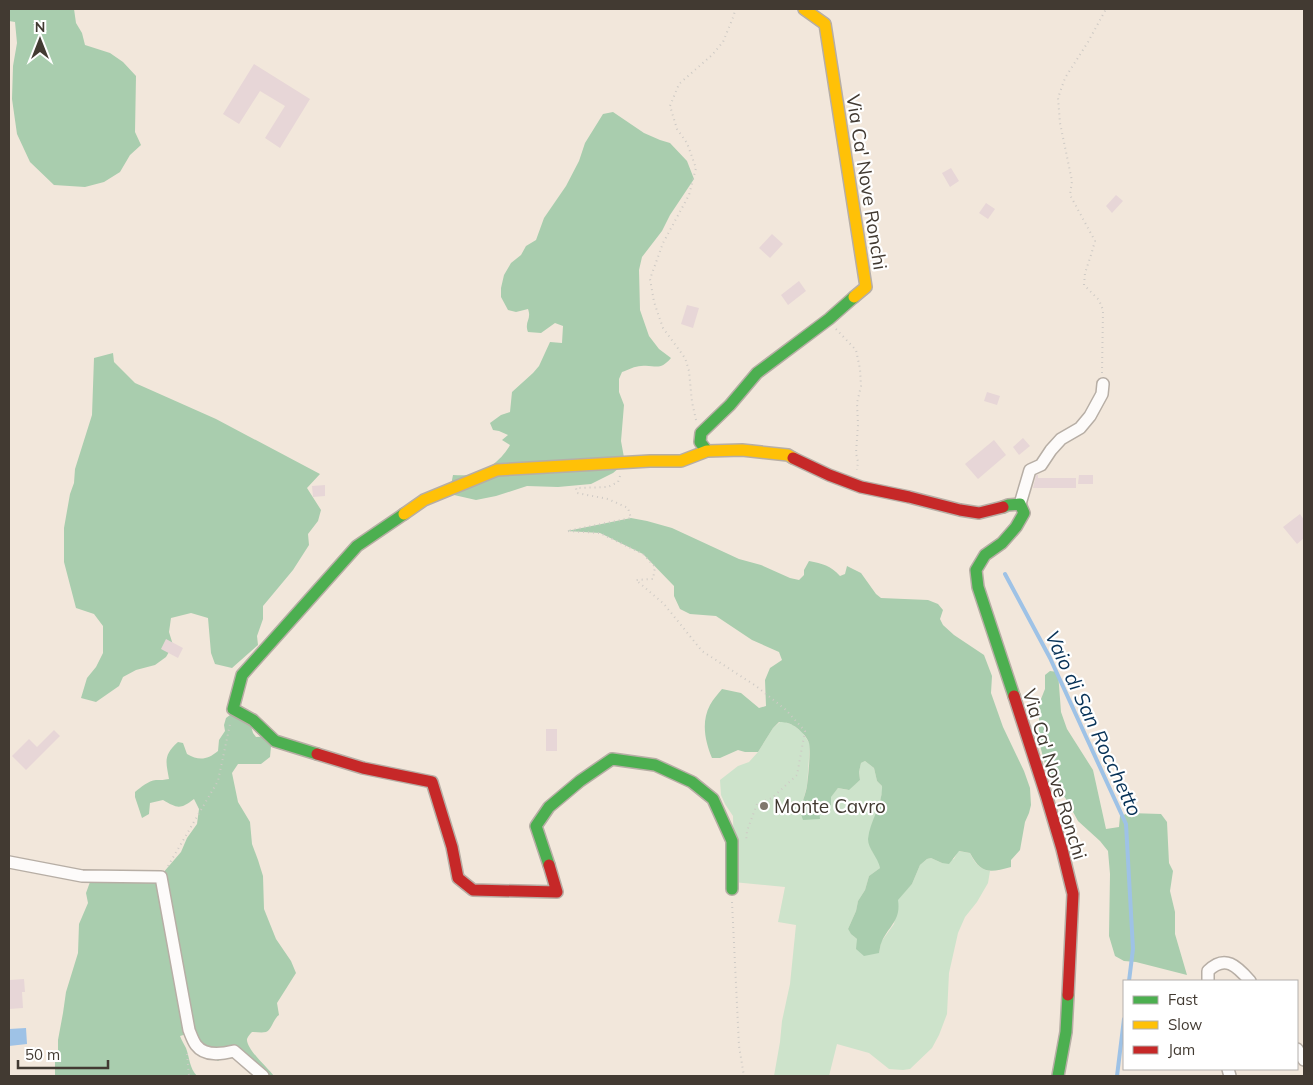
<svg xmlns="http://www.w3.org/2000/svg" width="1313" height="1085" font-family="Mulish,sans-serif">
<style>
.green{fill:#cde3cb}
.forest{fill:#a9cdae}
.water{fill:#9ec2e6}
.lines{fill:none;stroke-linecap:round;stroke-linejoin:round}
.stream{stroke:#9ec2e6;stroke-width:4}
.building{fill:#e7d6d7}
.street-casing{stroke:#b7aea5;stroke-width:14}
.fast-casing{stroke:#b7aea5;stroke-width:14}
.slow-casing{stroke:#b7aea5;stroke-width:14}
.jam-casing{stroke:#b7aea5;stroke-width:14}
.path{stroke:#cecac5;stroke-width:2;stroke-dasharray:1 4;stroke-linecap:butt}
.street{stroke:#fdfbfa;stroke-width:11}
.fast{stroke:#4caf50;stroke-width:11}
.slow{stroke:#ffc107;stroke-width:11}
.jam{stroke:#c62828;stroke-width:11}
.poi-dot{fill:#80776d;stroke:#fff;stroke-width:2}
.labels{text-anchor:middle;dominant-baseline:central;stroke-width:4.5;stroke-linejoin:round;paint-order:stroke}
.street-label{font-size:19px;fill:#423a32;stroke:#fff}
.poi-label{font-size:19px;fill:#423a32;stroke:#fff;text-anchor:start}
.water-label{font-size:20px;font-style:italic;fill:#073257;stroke:#fff}
</style>
<rect width="100%" height="100%" fill="#f2e7db"/>
<path class="green" d="M780 722H785L793 725 802 732 810 744 807 786 801 808 819 810 838 788 848 790 860 780 859 772 861 763 865 761 874 768 877 781 882 786V793L880 802 871 827 872 851 879 861 880 868 869 876 865 890 858 901 856 911 848 929C854 940 869 946 879 953L881 942 894 924 898 905 897 900 912 884 920 865 927 859 931 858 942 863 954 859 958 851 970 853C974 862 979 869 990 871L988 883 977 902 965 917 958 933 949 973 947 1014 939 1035 932 1048 910 1069 903 1070 889 1069 869 1053 837 1044 829 1076H774L780 1042 782 1021 790 984 796 925 778 922 785 887 733 882 734 861 733 816 725 804 721 795 720 780 738 766 749 762 758 752 773 728Z"/>
<g class="forest">
<polygon points="9,9 74,9 76,23 82,33 85,45 110,53 123,62 136,76 135,132 141,145 130,155 120,172 104,182 85,187 54,185 30,162 17,134 12,99 13,66 17,43 15,22 9,21"/>
<path d="M613 112 644 133 660 140 670 143 687 161 694 179 670 215 662 231 642 257 639 270 640 310 649 336 659 349 671 358C659 372 655 364 641 366 635 366 628 370 622 372L619 379V392L624 405 621 441 625 463 613 473 591 484 558 487 527 486 496 496 476 500 454 495 451 485 453 475C459 475 466 476 473 474 488 471 503 458 510 445L502 440 508 435 499 431 493 430 490 423 501 415 510 412 512 392 533 373 539 366 550 342 562 343 563 326 555 323 541 333 528 332C524 321 532 320 528 309L516 312 508 310 501 297V288L504 275 511 263 521 255 526 246 536 240 544 218 566 186 579 161 585 143 603 114Z"/>
<polygon points="113,353 114,362 135,383 216,419 320,474 307,488 321,510 318,521 308,534 309,545 293,570 263,606 263,619 257,636 258,645 232,668 215,664 211,653 208,618 191,613 171,618 169,632 173,645 166,657 155,665 136,670 123,677 119,686 96,702 81,698 87,678 96,667 103,653 103,626 94,614 76,608 64,562 64,528 70,494 74,483 75,469 92,415 94,358"/>
<path d="M631 518 647 521 672 528 739 559 761 565 790 578 799 580 804 575V570L809 561C823 564 830 565 840 576L845 574 847 566 861 573 876 594 881 598 928 600 938 604 943 610 940 619 943 625 954 635 984 655 992 676 991 693 1003 727 1024 771 1030 788 1031 805 1029 813 1025 822 1020 850 1011 860V867C989 873 981 874 970 853L959 851 949 864 942 863 931 858 927 859 920 865 912 884 898 900C901 920 890 925 882 941 880 945 880 949 879 953L864 956 856 949 857 939 851 934 848 929 856 911 858 901 865 890 869 876 880 868C878 857 868 849 868 839 870 820 883 805 882 786L877 781 874 768 865 761 861 763 859 772 860 780 849 790 838 788 831 797V805L819 810 820 819 803 820C798 808 805 798 807 786 808 779 811 749 809 743 807 737 802 732 797 728 792 724 787 722 779 722L773 728 758 752H745L738 750 720 758H712C705 741 701 722 710 705 713 699 718 694 722 689L741 693 759 708 766 706 765 680 770 668 782 660 779 652 752 640 716 616 690 614 680 609 674 596V586L643 554 600 533 567 531Z"/>
<polygon points="1050,671 1058,672 1061,712 1067,729 1093,770 1106,829 1119,827 1120,816 1129,813 1161,814 1167,822 1169,863 1173,871 1170,891 1175,912 1175,934 1187,975 1136,962 1124,961 1115,956 1109,936 1110,874 1108,851 1100,841 1078,821 1066,799 1048,775 1039,742 1039,704 1045,689 1045,675"/>
<path d="M234 712 251 726 253 733 256 737 272 736 270 757 261 764H238L232 773 238 802 250 822 252 844 258 860 263 876 264 909 276 939 291 961 296 973 277 1003 279 1015C273 1019 272 1030 266 1032 262 1033 256 1032 252 1032 250 1034 248 1036 247 1039 246 1049 268 1068 274 1076H257L228 1054 218 1061 210 1056 190 1033 180 1036C182 1041 184 1044 186 1048 190 1059 189 1067 197 1076H55V1058L58 1052V1040L63 1013 66 992 78 953 79 924 88 903 86 893 90 882 111 875 162 874 181 852 187 838 197 824 199 809 194 799C180 810 177 808 163 800L150 803 149 814 142 818 135 797V792C141 787 148 781 156 780 161 780 164 780 169 779 166 762 163 755 178 742L183 743 187 754C199 761 207 760 218 751L219 740 225 731 224 725 226 718Z"/>
</g>
<polygon class="water" points="26,1028 27,1044 9,1046 9,1029"/>
<g class="lines">
<g class="stream">
<polyline points="1005,574 1050,658 1126,824 1133,949 1129,981"/>
<polyline points="1117,1076 1124,1019"/>
</g>
</g>
<g class="building">
<polygon points="254,64 310,99 280,148 265,138 285,106 260,91 239,124 223,114"/>
<polygon points="951,168 959,181 950,187 942,173"/>
<polygon points="1116,195 1123,201 1112,213 1106,206"/>
<polygon points="986,203 995,209 988,219 979,213"/>
<polygon points="772,234 783,244 770,258 759,248"/>
<polygon points="799,281 806,291 788,305 781,295"/>
<polygon points="687,305 699,308 693,328 681,324"/>
<polygon points="987,392 1000,396 997,405 984,401"/>
<polygon points="1023,438 1030,446 1019,455 1013,447"/>
<polygon points="994,440 1006,455 978,479 965,464"/>
<polygon points="1036,475 1038,475 1038,478 1076,478 1076,488 1033,488"/>
<polygon points="1079,475 1093,475 1093,484 1078,484"/>
<polygon points="325,485 325,496 313,497 312,486"/>
<polygon points="1300,514 1304,520 1304,538 1297,544 1283,527"/>
<polygon points="166,639 183,648 178,658 161,649"/>
<rect x="546" y="729" width="11" height="22"/>
<polygon points="54,730 60,736 26,770 12,756 29,739 37,747"/>
<polygon points="24,979 25,992 22,992 23,1008 9,1009 10,980"/>
</g>
<g class="lines">
<defs>
<g id="street">
<polyline points="1020,504 1030,470 1041,465 1051,450 1061,439 1080,428 1090,416 1102,394 1103,384"/>
<path d="M9 862 82 876 161 877 189 1030C191 1035 193 1041 196 1045 205 1057 222 1054 234 1051L263 1076"/>
<path d="M1208 981V971C1225 954 1237 966 1250 981"/>
<polyline points="1297,1049 1304,1060"/>
<polyline points="1228,1069 1230,1076"/>
</g>
<g id="fast">
<polyline points="707,451 700,442 701,433 730,405 757,373 829,319 854,297"/>
<polyline points="1003,507 1008,505 1020,504 1024,513 1016,527 1002,543 985,555 976,570 978,587 1014,696"/>
<polyline points="317,754 275,741 253,720 233,709 242,675 357,546 404,514"/>
<polyline points="549,865 536,826 549,807 580,781 612,759 655,765 692,782 713,799 732,841 732,889"/>
<polyline points="1058,1076 1066,1032 1068,995"/>
</g>
<g id="slow">
<polyline points="804,9 825,24 866,287 854,297"/>
<polyline points="404,514 424,500 497,470 650,461 681,461 707,451 742,450 788,455 793,458"/>
</g>
<g id="jam">
<polyline points="793,458 829,475 861,487 909,497 960,510 979,513 1003,507"/>
<polyline points="1014,696 1046,795 1062,849 1073,894 1068,995"/>
<polyline points="317,754 363,768 432,782 452,847 458,878 473,890 557,892 549,865"/>
</g>
</defs>
<use href="#street" class="street-casing"/>
<use href="#fast" class="fast-casing"/>
<use href="#slow" class="slow-casing"/>
<use href="#jam" class="jam-casing"/>
<g class="path">
<polyline points="836,329 856,350 860,369 861,386 857,403 858,425 856,453 858,462 857,470"/>
<polyline points="1102,373 1103,310 1099,300 1084,285 1085,273 1091,255 1095,241 1070,195 1072,181 1060,123 1058,98 1065,78 1088,42 1106,9"/>
<polyline points="696,420 692,402 689,371 685,358 663,328 654,302 650,279 663,243 689,195 696,168 687,143 677,129 670,106 679,84 712,55 723,42 734,15 735,9"/>
<polyline points="620,476 618,482 608,487 576,488 577,493 608,499 628,508 631,518 567,531 600,533 643,554 655,567 653,579 636,580 664,604 702,651 756,686 786,710 805,731 797,775 772,798 757,804 747,831 746,842"/>
<polyline points="168,866 218,781 230,724"/>
<polyline points="732,902 739,1046 744,1076"/>
<polyline points="187,1054 189,1076"/>
</g>
<use href="#street" class="street"/>
<use href="#fast" class="fast"/>
<use href="#slow" class="slow"/>
<use href="#jam" class="jam"/>
</g>
<circle class="poi-dot" cx="764" cy="806" r="5"/>
<g class="labels">
<g class="street-label">
<text transform="translate(867 182) rotate(81)">Via Ca' Nove Ronchi</text>
<text transform="translate(1055 774) rotate(73)">Via Ca' Nove Ronchi</text>
</g>
<g class="poi-label">
<text x="774" y="806">Monte Cavro</text>
</g>
<g class="water-label">
<text transform="translate(1094 723) rotate(65)">Vaio di San Rocchetto</text>
</g>
</g>
<rect width="1313" height="1085" fill="none" stroke="#423a32" stroke-width="20"/>
<rect x="1123" y="980" width="175" height="90" fill="#ffffff" stroke="#b3b0ad"/>
<rect x="1133" y="996" width="25" height="8" fill="#4caf50" stroke="#b3b0ad"/>
<text x="1168" y="1005" font-size="15" fill="#423a32">Fast</text>
<rect x="1133" y="1021" width="25" height="8" fill="#ffc107" stroke="#b3b0ad"/>
<text x="1168" y="1030" font-size="15" fill="#423a32">Slow</text>
<rect x="1133" y="1046" width="25" height="8" fill="#c62828" stroke="#b3b0ad"/>
<text x="1168" y="1055" font-size="15" fill="#423a32">Jam</text>
<g transform="translate(40 40)" stroke="#ffffff" stroke-width="4" paint-order="stroke">
<path d="M0-4L9 19L0 12L-9 19Z" fill="#423a32"/>
<text y="-8" font-size="14" font-weight="bold" text-anchor="middle" fill="#423a32">N</text>
</g>
<path d="M18 1060v8h90v-8" fill="none" stroke="#423a32" stroke-width="2.5"/>
<text x="25" y="1060" font-size="15" fill="#423a32" stroke="#ffffff" stroke-width="4" paint-order="stroke">50 m</text>
</svg>
